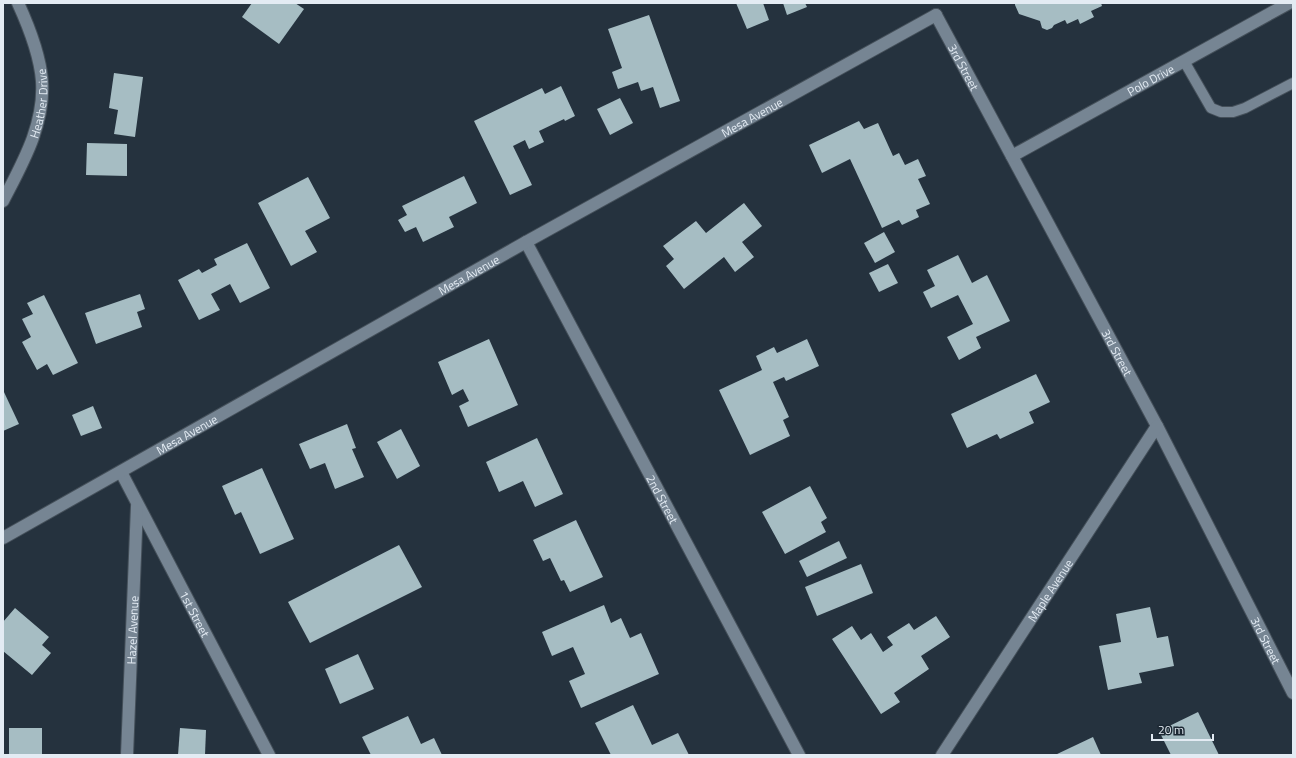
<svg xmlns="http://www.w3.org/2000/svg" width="1296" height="758" font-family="'Titillium Web',sans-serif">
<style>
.building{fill:#a6bdc3}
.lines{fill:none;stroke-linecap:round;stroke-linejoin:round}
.service-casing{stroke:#45505a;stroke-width:12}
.minor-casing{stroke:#45505a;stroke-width:14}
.tertiary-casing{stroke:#45505a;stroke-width:14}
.service{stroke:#768593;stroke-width:10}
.minor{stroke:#768593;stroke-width:12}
.tertiary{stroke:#768593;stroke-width:12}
.labels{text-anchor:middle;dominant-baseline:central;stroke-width:4;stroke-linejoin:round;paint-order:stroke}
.street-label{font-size:12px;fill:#e3ebf3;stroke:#1c2833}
</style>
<rect width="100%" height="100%" fill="#25323e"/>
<g class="building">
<polygon points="252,3 295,3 304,9 279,44 242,17"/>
<polygon points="736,3 763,3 769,20 747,29"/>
<polygon points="783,3 805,3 807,7 787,15"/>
<polygon points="1015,3 1101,3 1102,6 1091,11 1094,17 1080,24 1078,19 1067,24 1065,20 1054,25 1052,28 1047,30 1042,28 1040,21 1019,14 1015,5"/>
<polygon points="649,15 680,101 660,108 653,87 641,91 638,82 618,89 612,72 622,68 608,29"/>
<polygon points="114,73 143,77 135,137 114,134 118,110 109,108"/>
<polygon points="561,86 575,116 565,121 564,119 539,131 544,142 529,149 525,140 513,146 532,185 510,195 474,121 542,88 545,94"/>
<polygon points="620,98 633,123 610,135 597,109"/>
<polygon points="859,121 864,129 878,123 893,156 899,153 905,165 918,159 926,176 918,179 930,204 916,210 919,217 902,225 899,220 882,228 850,159 822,173 809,145"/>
<polygon points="87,143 127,144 127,176 86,175"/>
<polygon points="464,176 477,203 449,217 454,227 423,242 416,227 405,232 398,220 407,215 402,206"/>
<polygon points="308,177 330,218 305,231 317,252 291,266 258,203"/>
<polygon points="744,203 762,226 742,242 754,257 735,272 724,257 684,289 666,266 674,259 663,246 696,221 706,233"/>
<polygon points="884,232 895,252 875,263 864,243"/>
<polygon points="247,243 270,288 240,303 230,284 211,294 220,310 199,320 178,280 199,269 202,273 217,265 214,259"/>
<polygon points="958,255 972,283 987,275 1010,321 976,337 981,348 959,360 947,337 973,324 958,295 931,308 923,292 935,286 927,270"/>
<polygon points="888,264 898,283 879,292 869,273"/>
<polygon points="140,294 145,309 137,312 142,327 96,344 85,313"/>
<polygon points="44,295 78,363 53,375 47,364 37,370 22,342 31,337 22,319 33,314 27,303"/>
<polygon points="489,339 518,405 468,427 459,406 469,401 463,389 452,395 438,362"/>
<polygon points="807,339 819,366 786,381 784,377 773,382 789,417 783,420 790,436 750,455 719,390 762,370 756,356 774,347 777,353"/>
<polygon points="1036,374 1050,402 1029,412 1034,423 1000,439 997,434 967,448 951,414"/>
<polygon points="3,390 19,424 3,431"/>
<polygon points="93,406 102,428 81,436 72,415"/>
<polygon points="347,424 356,448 352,449 364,477 335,489 325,463 310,469 299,444"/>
<polygon points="401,429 420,466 397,479 377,442"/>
<polygon points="537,438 563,494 535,507 523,481 499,492 486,462"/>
<polygon points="262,468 294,539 260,554 241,512 235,515 222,486"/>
<polygon points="810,486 827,518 821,522 826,532 785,554 762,512"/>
<polygon points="576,520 603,577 570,592 564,580 561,581 550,558 543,561 533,540"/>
<polygon points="839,541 847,558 807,577 799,561"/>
<polygon points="399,545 422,587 310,643 288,602"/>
<polygon points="861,564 873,593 817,616 805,587"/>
<polygon points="604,605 611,623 621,618 630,638 641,633 659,674 581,708 569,681 585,674 573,647 552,656 542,632"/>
<polygon points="1150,607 1157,638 1168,636 1174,666 1139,673 1142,683 1108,690 1099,646 1121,642 1116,614"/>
<polygon points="15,608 49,637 42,645 51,653 32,675 3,651 3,622"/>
<polygon points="936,616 950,637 921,656 929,669 894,693 900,702 881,714 832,639 852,626 861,640 871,633 883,652 893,645 887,637 909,623 914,630"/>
<polygon points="358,654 374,689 340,704 325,669"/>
<polygon points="633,705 652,745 678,733 689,755 611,755 595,723"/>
<polygon points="1198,712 1219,755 1171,755 1159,731"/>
<polygon points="408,716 421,744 434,738 442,755 371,755 362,737"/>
<rect x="9" y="728" width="33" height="27"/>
<polygon points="180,728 206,730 205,755 178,755"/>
<polygon points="1093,737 1101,755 1055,755"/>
</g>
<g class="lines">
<defs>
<polyline id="service" points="1184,61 1211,108 1221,112 1233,112 1245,108 1293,83"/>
<g id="minor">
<path id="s1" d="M936 15 1157 426 1293 693"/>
<path id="s2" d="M1012 156 1289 3"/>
<path id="s3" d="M3 201C22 164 45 125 42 81 40 55 29 27 18 3"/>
<path id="s4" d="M526 242 799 755"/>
<path id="s5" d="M121 472 269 755"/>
<path id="s6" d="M127 755 137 506"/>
<path id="s7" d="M942 755 1157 426"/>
</g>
<g id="tertiary">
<path id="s8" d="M3 538 526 242 936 15"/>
</g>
</defs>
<use href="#service" class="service-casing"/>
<use href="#minor" class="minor-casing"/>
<use href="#tertiary" class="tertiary-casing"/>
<use href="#service" class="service"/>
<use href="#minor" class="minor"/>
<use href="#tertiary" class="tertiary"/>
</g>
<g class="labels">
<g class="street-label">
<text stroke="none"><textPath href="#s1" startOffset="59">3rd Street</textPath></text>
<text stroke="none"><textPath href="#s2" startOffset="158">Polo Drive</textPath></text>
<text stroke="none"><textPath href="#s3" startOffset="105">Heather Drive</textPath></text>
<text stroke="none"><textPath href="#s8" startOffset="859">Mesa Avenue</textPath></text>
<text stroke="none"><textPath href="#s8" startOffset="535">Mesa Avenue</textPath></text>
<text stroke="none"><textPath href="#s1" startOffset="383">3rd Street</textPath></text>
<text stroke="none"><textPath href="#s8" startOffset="211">Mesa Avenue</textPath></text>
<text stroke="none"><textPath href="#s4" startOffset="291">2nd Street</textPath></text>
<text stroke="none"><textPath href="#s7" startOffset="197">Maple Avenue</textPath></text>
<text stroke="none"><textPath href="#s5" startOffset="160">1st Street</textPath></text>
<text stroke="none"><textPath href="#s6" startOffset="125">Hazel Avenue</textPath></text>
<text stroke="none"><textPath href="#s1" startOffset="707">3rd Street</textPath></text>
</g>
</g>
<rect width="1296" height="758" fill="none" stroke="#e3ebf3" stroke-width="8"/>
<path d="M1152 734v6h61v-6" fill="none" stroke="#e3ebf3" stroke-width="2"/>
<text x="1158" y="734" font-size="12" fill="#e3ebf3" stroke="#1c2833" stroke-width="3" paint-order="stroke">20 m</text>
</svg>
